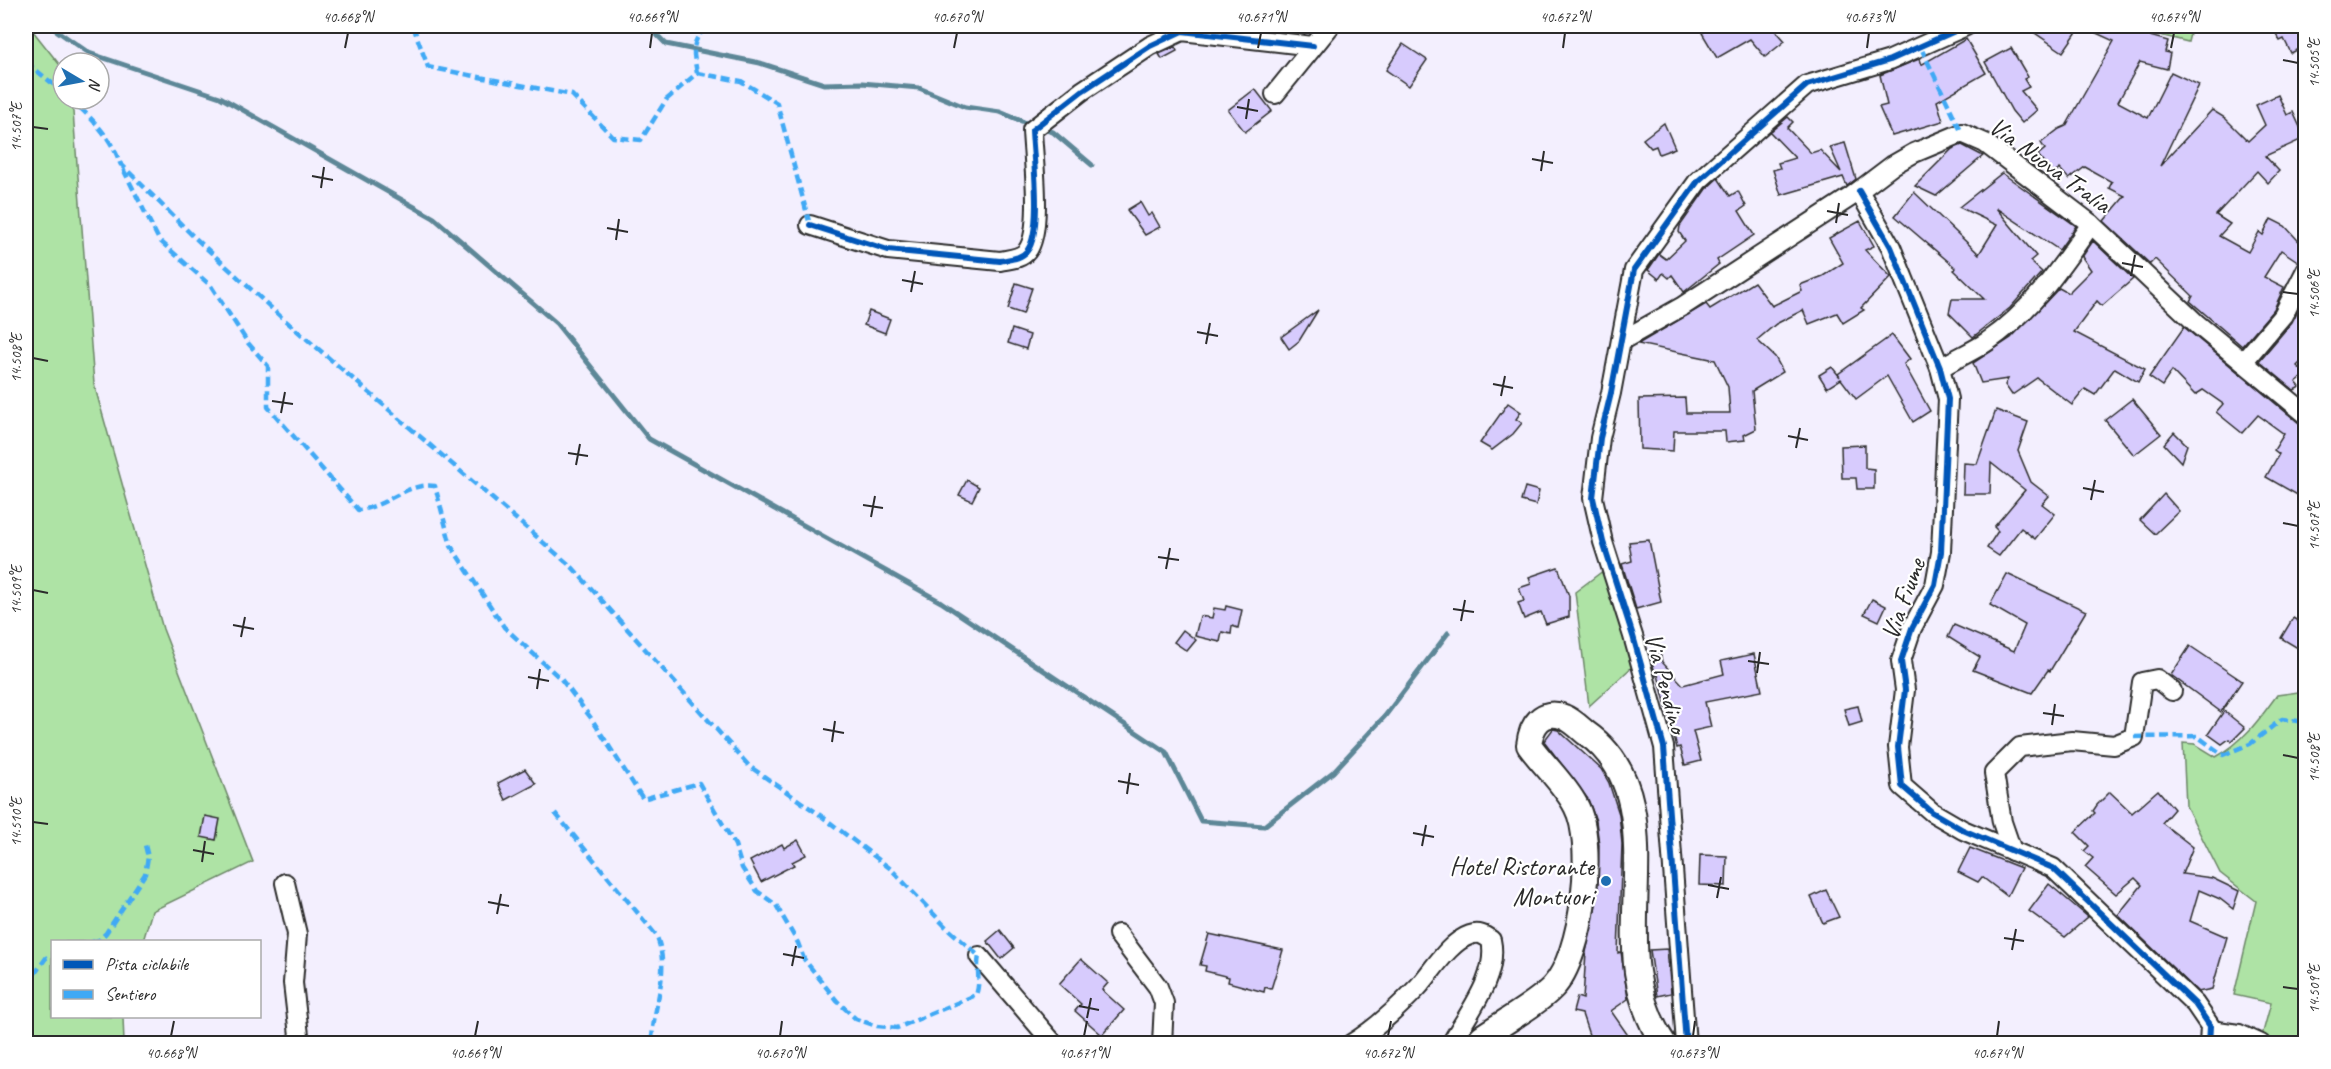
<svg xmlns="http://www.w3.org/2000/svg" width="2331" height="1069" font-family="Caveat,sans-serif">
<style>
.green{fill:#aee3a5;stroke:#6c8768;stroke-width:1.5}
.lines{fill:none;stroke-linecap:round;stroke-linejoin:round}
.stream{stroke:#5d8797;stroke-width:5}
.building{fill:#d7cbfd;stroke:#2b2b2b;stroke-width:1.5}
.minor-casing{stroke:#2b2b2b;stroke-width:22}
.major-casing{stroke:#2b2b2b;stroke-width:28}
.minor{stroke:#fff;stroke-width:18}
.major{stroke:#fff;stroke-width:24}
.quiet{stroke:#3fa9f5;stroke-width:4.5;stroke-dasharray:9 4.5;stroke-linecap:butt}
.cycleway-casing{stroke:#fff;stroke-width:10}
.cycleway{stroke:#0057b8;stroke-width:6}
.ticks{fill:none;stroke:#2b2b2b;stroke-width:2}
.poi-dot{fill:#1f6fb2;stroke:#fff;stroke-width:2}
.labels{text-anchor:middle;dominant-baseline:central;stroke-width:4.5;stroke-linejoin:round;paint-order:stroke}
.street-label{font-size:26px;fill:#2b2b2b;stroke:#fff}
.poi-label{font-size:26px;fill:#2b2b2b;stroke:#fff;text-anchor:end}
.neatline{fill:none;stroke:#2b2b2b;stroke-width:2}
.ticks-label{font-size:15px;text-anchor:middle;fill:#2b2b2b}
</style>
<rect width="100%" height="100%" fill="#f3effe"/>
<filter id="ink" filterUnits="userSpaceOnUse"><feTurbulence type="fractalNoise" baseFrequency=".0167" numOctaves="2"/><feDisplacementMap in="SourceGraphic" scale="12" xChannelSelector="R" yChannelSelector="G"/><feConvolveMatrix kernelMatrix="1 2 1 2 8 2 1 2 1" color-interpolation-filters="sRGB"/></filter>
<g filter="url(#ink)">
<g class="green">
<polygon points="26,26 29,26 63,69 63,99 72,99 94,384 163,629 253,862 152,911 143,941 52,942 52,1016 123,1017 124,1043 26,1043"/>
<polygon points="2137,26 2192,26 2188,42 2136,29"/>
<polygon points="1616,561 1644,656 1589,706 1575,592"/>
<path d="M2305 691V1043H2272L2262 1036 2271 1003 2234 995 2256 901 2220 873 2186 806 2183 743 2195 744 2216 757C2243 742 2259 720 2277 695Z"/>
</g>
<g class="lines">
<g class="stream">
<polyline points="50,26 89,53 220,97 434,218 556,323 649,439 941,602 1166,752 1201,821 1264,826 1333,772 1385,716 1448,633"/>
<polyline points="648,26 666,44 760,63 824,84 862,83 919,88 965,107 1000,112 1031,125"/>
<polyline points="1040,128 1053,132 1092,165"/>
</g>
</g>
<g class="building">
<polygon points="1702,26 1772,26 1785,41 1765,57 1750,39 1717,58 1702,33 1705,31"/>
<polygon points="2049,26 2114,26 2168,41 2165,52 2170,53 2167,69 2140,62 2118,102 2148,118 2171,72 2199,85 2160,166 2212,110 2225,118 2248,141 2265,125 2256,105 2278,95 2287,115 2293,112 2305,138 2265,156 2279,171 2268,183 2257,171 2216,215 2230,224 2219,236 2248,252 2259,232 2263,235 2271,219 2285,226 2306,249 2306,259 2299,262 2281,250 2264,277 2284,287 2274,309 2242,346 2190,301 2193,296 2155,259 2150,264 2104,221 2125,196 2109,188 2112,182 2085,167 2069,179 2060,169 2053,174 2038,155 2045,149 2041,143 2059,129 2066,126 2114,41 2081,26 2063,52 2035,33"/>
<polygon points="2272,26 2306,26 2306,46 2291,53 2284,39 2280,41"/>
<polygon points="1966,39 1986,73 1937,101 1943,121 1892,136 1879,107 1887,105 1880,75 1919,59 1921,65"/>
<polygon points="1403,44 1427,60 1409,86 1386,70"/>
<polygon points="1175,47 1177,51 1162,59 1159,54"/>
<polygon points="2011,48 2028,77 2024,79 2029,87 2021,91 2037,110 2022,123 2012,111 1985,62"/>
<polygon points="1255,89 1272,111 1245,132 1228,110"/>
<polygon points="1788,117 1793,122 1787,128 1811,153 1820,150 1841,172 1830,147 1845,143 1856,179 1847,186 1843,177 1781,195 1773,170 1780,168 1778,163 1795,158 1770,132"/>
<polygon points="1664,123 1675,148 1659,154 1656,146 1651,148 1643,139"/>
<polygon points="1962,145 1983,156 1936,196 1915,186 1952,149"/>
<polygon points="2002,173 2076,226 2059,250 1996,208 2036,256 2030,261 2042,272 2010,308 1973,337 1949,313 1952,299 1984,299 1954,270 1956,268 1895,216 1914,192 1979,254 1997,225 1959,207"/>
<polygon points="1718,178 1730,196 1738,191 1746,206 1739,211 1754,235 1717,260 1719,264 1684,292 1672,275 1669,278 1663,273 1659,279 1648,270 1659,254 1666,259 1685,241 1679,232 1680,226 1706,189"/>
<polygon points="1140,202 1148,216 1152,213 1160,227 1145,235 1127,210"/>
<polygon points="1860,221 1874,246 1865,250 1891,277 1861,308 1864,310 1843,323 1837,313 1809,324 1803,310 1776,324 1757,340 1775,357 1783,372 1752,391 1756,429 1744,435 1745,440 1726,442 1725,431 1674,431 1673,451 1640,449 1639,399 1685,398 1686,413 1730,413 1728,387 1715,360 1638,344 1706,304 1710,309 1754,282 1772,306 1802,291 1800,285 1823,276 1843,263 1829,238"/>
<polygon points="2093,241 2133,279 2102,306 2097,301 2074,332 2145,369 2138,382 2115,368 2095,395 2085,389 2072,405 2037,378 2012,395 2005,385 2008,379 1981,383 1973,363 2011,338 2059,288 2068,293 2091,270 2082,257"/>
<polygon points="1016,283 1032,288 1023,314 1008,309"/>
<polygon points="2305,297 2306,357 2297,366 2306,374 2296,382 2300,387 2294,390 2259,361 2292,322"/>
<polygon points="1318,310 1299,341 1289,349 1281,337"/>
<polygon points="869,311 890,319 885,333 864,325"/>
<polygon points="2184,327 2299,423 2306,425 2306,500 2266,477 2279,454 2274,450 2284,434 2258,415 2242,433 2216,412 2223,404 2203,390 2195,395 2172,371 2162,386 2149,377"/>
<polygon points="1012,329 1030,335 1026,349 1008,343"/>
<polygon points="1892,335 1910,359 1904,364 1930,411 1913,422 1887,376 1856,399 1841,379 1827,388 1819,375 1832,367 1840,377 1838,374"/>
<polygon points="2132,399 2161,434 2134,455 2105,420"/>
<polygon points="1508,403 1521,412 1516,419 1522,423 1513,434 1492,450 1480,443"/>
<polygon points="1996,410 2028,422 2018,451 2031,482 2049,496 2042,504 2055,514 2035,539 2021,528 1999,556 1987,548 1998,531 1994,527 2025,490 1991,463 1990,494 1963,494 1964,463 1977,464"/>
<polygon points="2174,432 2187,445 2181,462 2164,444"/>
<polygon points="1865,445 1865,468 1874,469 1874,489 1857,489 1856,478 1842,478 1841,446"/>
<polygon points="967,480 979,487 972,501 959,495"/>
<polygon points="1525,487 1539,491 1536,505 1521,501"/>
<polygon points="2164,494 2179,511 2155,534 2140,520"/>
<polygon points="1649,540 1661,602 1636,609 1622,564 1632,561 1629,542"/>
<polygon points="1558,567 1569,596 1569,617 1546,624 1541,612 1524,619 1518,603 1524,601 1519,588 1531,584 1529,577"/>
<polygon points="2007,574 2086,611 2050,671 2048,670 2032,693 1973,670 1980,657 1948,637 1954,625 2014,651 2025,625 1990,605"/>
<polygon points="1872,599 1886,606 1879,621 1864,614"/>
<polygon points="1226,606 1242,610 1238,628 1232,626 1231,634 1222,632 1220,642 1195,636 1200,616 1212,618 1214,608 1225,610"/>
<polygon points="2293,618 2306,626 2306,653 2281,638"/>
<polygon points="1183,630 1196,640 1187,651 1174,642"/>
<polygon points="2190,646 2242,681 2221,712 2171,675"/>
<polygon points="1652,651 1654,654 1660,652 1662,662 1683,685 1724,674 1721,661 1754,654 1762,691 1705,702 1711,727 1693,731 1701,761 1685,765 1680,747 1677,748 1658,675 1656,676 1650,655 1653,654"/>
<polygon points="1858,706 1862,722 1849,726 1844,709"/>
<polygon points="2224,711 2245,728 2232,741 2229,739 2222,744 2208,734"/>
<polygon points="1553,729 1558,730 1601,769 1609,783 1619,814 1622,844 1618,953 1621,952 1628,999 1611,1011 1634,1044 1601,1044 1591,1041 1582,1014 1573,1012 1577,997 1583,999 1586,952 1597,900 1599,845 1596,821 1588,799 1544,741"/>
<polygon points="525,769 536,784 506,800 498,783"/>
<polygon points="2158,790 2174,809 2162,823 2193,847 2182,874 2212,878 2239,891 2233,909 2220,899 2199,890 2190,921 2227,937 2212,989 2198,992 2118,915 2142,885 2135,878 2116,894 2085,867 2093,858 2084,851 2089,846 2075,832 2095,813 2093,811 2097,805 2110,792 2132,813"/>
<polygon points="205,816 220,819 216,840 201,837"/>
<polygon points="798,840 806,855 792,862 794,865 761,882 750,861 782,844 784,848"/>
<polygon points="1970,848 2021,868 2007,896 1982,877 1978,882 1958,872"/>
<polygon points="1700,855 1727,856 1726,886 1699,885"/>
<polygon points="2049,884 2088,917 2065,937 2029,911"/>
<polygon points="1826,890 1839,917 1823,923 1811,897"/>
<polygon points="1000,930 1014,948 1001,959 987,941"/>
<polygon points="1209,934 1283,950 1271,989 1265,987 1264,992 1228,982 1229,977 1205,971 1206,966 1200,965"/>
<polygon points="1667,949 1671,993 1657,996 1650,950"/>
<polygon points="1081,959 1108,983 1102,990 1124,1010 1102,1035 1075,1011 1081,1004 1059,984"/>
</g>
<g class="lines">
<defs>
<g id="minor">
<polyline points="1275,94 1330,26"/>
<polyline points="1859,191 1891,247 1940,368 1948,399 1941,552 1935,585 1912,628 1901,661 1905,690 1898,747 1902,786 1932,812 1963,830 2053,868 2195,1004 2210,1026 2209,1044"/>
<path d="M810 225 888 250 1000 261C1009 259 1021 259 1027 251 1043 231 1033 157 1032 130L1082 91 1150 46 1182 31 1313 46"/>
<polyline points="1621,341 1683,306 1852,196 1893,165 1914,153 1962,133 1985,143 2091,224 2197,324 2306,414"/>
<polyline points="2243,362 2283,315 2306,270"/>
<path d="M1940 368C1956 358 1974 351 1988 341 2031 312 2062 266 2091 224"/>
<polyline points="2012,851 2002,822 1994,773 2020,747 2072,741 2114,745 2134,737 2142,682 2157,679 2172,691"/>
<polyline points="285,883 297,934 293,983 300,1044"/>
<polyline points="1118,934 1158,987 1164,1003 1162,1044"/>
<polyline points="979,956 1054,1044"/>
<polyline points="2210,1030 2239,1034 2261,1044"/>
<path d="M1351 1044C1376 1029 1398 1008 1418 987 1432 972 1449 942 1470 935 1479 932 1484 935 1491 940 1499 976 1468 1013 1451 1044"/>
<polyline points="1686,1044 1664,747 1633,636 1603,542 1593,498 1600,438 1611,393 1634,270 1698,181 1807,85 1890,60 1966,26"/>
</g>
<path id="major" d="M1478 1044 1482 1037C1502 1023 1537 1004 1553 987 1583 956 1596 843 1576 806 1564 783 1544 766 1529 745 1531 726 1542 708 1564 717 1572 720 1580 728 1586 733 1662 786 1626 893 1637 972 1641 998 1649 1022 1664 1044"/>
</defs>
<use href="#minor" class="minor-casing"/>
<use href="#major" class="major-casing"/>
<use href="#minor" class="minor"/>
<use href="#major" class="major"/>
<g class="quiet">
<polyline points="413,26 428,67 572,95 613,137 641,140 666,100 697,73"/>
<polyline points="1921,48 1962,133"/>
<polyline points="26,62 63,92"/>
<polyline points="697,73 741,81 777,103 810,225 815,227"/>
<path d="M697 73C693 50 690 43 707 26"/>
<path d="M70 99C91 117 111 137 120 163L192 235 280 316 573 568 749 766 820 815 891 869 945 926 979 956C976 970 981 981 976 995L897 1028 877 1026 856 1019 837 1001 804 959 798 943 776 905 757 891 742 868 735 845 699 783 643 799 591 718 561 679 504 627 451 546 435 486C408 481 385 508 358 510L268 407V366L248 343 211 286 159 240 120 163"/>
<polyline points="2134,737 2197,736 2223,755 2250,744 2282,719 2306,722"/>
<path d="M555 813 656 935C672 972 652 1005 652 1044"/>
<polyline points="92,942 99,940 106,933 145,874 148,857 145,845"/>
<polyline points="26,986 46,958 52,956"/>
</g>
<defs>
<g id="cycleway">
<polyline points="1859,191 1891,247 1940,368 1948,399 1941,552 1935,585 1912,628 1901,661 1905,690 1898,747 1902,786 1932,812 1963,830 2053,868 2195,1004 2210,1026 2209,1044"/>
<path d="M810 225 888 250 1000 261C1009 259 1021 259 1027 251 1043 231 1033 157 1032 130L1082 91 1150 46 1182 31 1313 46"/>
<polyline points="1686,1044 1664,747 1633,636 1603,542 1593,498 1600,438 1611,393 1634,270 1698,181 1807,85 1890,60 1966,26"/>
</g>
</defs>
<use href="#cycleway" class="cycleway-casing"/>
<use href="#cycleway" class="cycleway"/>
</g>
</g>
<path class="ticks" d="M345 48 348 33M650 48 652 33M954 48 957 33M1258 48 1261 33M1563 48 1565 33M1867 48 1869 33M2171 48 2174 33M2283 60 2298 63M1237 107 1258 111M1246 119 1249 99M33 127 48 129M1532 159 1553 163M1541 171 1544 151M312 176 333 180M321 188 324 167M1827 211 1848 215M1836 223 1839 203M607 228 628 232M616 240 619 219M2122 263 2143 267M2131 276 2135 255M902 280 923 284M911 292 915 271M2283 292 2298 294M1197 332 1218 336M1206 344 1210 323M33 358 48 361M1493 384 1513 388M1501 396 1505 376M272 401 293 404M281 413 285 392M1788 436 1808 440M1796 448 1800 428M568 453 588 456M576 465 580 444M2083 488 2104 492M2091 500 2095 480M863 505 883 508M871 517 875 496M2283 523 2298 526M1158 557 1179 560M1166 569 1170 548M33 590 48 593M1453 609 1474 612M1461 621 1465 600M233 625 254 629M241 637 245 617M1748 661 1769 664M1757 673 1760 652M528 677 549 681M537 689 540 669M2043 713 2064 716M2052 725 2055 704M823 729 844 733M832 742 835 721M2283 755 2298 758M1118 781 1139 785M1127 794 1130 773M33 822 48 824M1413 833 1434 837M1422 846 1426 825M193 850 214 854M202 862 205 841M1708 885 1729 889M1717 898 1721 877M488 902 509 906M497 914 501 894M2004 938 2024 941M2012 950 2016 929M783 954 804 958M792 966 796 946M2283 987 2298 989M1079 1006 1099 1010M1087 1018 1091 998M171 1036 174 1021M475 1036 478 1021M780 1036 782 1021M1084 1036 1087 1021M1388 1036 1391 1021M1693 1036 1695 1021M1997 1036 1999 1021"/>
<circle class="poi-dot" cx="1606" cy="881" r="6"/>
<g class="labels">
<g class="street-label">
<text transform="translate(2050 165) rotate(36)">Via Nuova Tralia</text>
<text transform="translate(1903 599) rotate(-70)">Via Fiume</text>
<text transform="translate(1666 683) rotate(75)">Via Pendino</text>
</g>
<g class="poi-label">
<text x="1594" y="866">Hotel Ristorante<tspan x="1594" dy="30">Montuori</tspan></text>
</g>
</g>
<rect width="2331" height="1069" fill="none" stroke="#fff" stroke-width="66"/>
<rect x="51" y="940" width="210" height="78" fill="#ffffff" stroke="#aaaaaa" stroke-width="1.5"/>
<rect x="63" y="960" width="30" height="9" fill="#0057b8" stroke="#aaaaaa" stroke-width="1.5"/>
<text x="105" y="970" font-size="18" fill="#2b2b2b">Pista ciclabile</text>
<rect x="63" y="990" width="30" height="9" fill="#3fa9f5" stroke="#aaaaaa" stroke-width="1.5"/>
<text x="105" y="1000" font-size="18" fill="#2b2b2b">Sentiero</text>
<g transform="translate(81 81) rotate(100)"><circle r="28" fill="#ffffff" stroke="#aaaaaa" stroke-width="1.5"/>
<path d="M0-4.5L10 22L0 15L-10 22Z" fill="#1f6fb2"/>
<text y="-9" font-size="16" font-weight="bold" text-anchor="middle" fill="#2b2b2b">N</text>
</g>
<rect x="33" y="33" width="2265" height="1003" class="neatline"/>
<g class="ticks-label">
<text x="348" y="22">40.668°N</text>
<text x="652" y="22">40.669°N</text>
<text x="957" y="22">40.670°N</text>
<text x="1261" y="22">40.671°N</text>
<text x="1565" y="22">40.672°N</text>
<text x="1869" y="22">40.673°N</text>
<text x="2174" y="22">40.674°N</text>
<text transform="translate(2314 63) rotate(-90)" y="5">14.505°E</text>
<text transform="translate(16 127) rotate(-90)" y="5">14.507°E</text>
<text transform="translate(2314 294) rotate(-90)" y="5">14.506°E</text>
<text transform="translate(16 358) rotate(-90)" y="5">14.508°E</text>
<text transform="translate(2314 526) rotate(-90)" y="5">14.507°E</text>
<text transform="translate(16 590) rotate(-90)" y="5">14.509°E</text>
<text transform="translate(2314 758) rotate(-90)" y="5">14.508°E</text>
<text transform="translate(16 822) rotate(-90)" y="5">14.510°E</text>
<text transform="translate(2314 989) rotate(-90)" y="5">14.509°E</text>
<text x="171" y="1058">40.668°N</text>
<text x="475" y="1058">40.669°N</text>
<text x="780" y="1058">40.670°N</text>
<text x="1084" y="1058">40.671°N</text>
<text x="1388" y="1058">40.672°N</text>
<text x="1693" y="1058">40.673°N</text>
<text x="1997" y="1058">40.674°N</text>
</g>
</svg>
